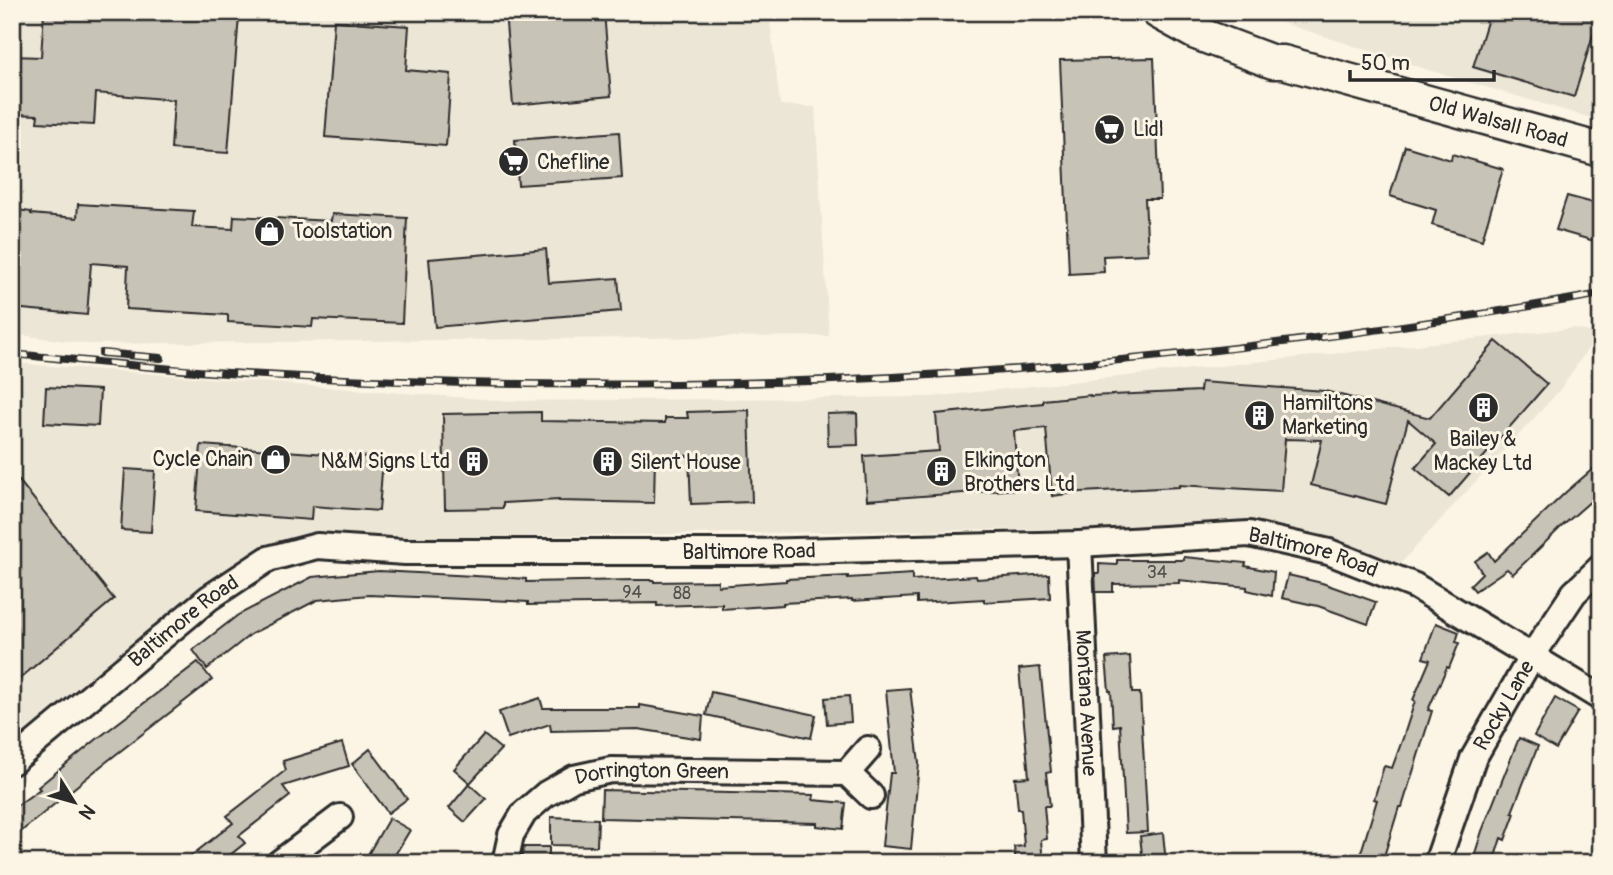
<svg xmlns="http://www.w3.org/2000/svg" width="1613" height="875" font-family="Pangolin,sans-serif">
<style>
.built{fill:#ece6d7}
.building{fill:#c8c3b7;stroke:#2b2b2b;stroke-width:2}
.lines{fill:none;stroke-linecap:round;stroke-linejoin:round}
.minor-casing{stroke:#2b2b2b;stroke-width:30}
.major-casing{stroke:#2b2b2b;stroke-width:37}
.minor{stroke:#fcf5e5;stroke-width:24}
.major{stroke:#fcf5e5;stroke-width:32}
.rail-casing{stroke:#2b2b2b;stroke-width:8}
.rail{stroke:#fcf5e5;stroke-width:5;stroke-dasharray:16;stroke-linecap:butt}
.labels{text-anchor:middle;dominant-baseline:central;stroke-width:6;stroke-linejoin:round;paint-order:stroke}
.number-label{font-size:18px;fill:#52514e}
.street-label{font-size:21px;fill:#2b2b2b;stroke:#fcf5e5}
.poi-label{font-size:21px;fill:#2b2b2b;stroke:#fcf5e5;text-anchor:start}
</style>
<rect width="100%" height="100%" fill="#fcf5e5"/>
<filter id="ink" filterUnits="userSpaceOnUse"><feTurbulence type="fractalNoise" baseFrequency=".0143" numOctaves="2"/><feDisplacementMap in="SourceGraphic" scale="14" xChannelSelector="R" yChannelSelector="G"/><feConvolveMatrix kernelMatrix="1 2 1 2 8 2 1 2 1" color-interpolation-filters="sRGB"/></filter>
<g filter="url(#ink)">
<g class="built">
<polygon points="12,12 769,12 780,105 815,107 829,336 90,344 12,334"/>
<polygon points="1249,12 1601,12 1601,121 1438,73"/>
<polygon points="1574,328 1598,334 1559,391 1399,565 1337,541 1254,526 317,539 265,552 12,753 12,363 508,401 931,397"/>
</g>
<g class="building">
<polygon points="44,12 193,12 239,16 228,153 171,149 174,100 96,93 94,125 37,122 38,115 12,114 12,56 41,57"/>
<polygon points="505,12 604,12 611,96 513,105"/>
<polygon points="1490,12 1600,12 1574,97 1473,67"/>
<polygon points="334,21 409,26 406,70 451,74 446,146 325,137"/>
<polygon points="1154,58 1160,199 1145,199 1148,254 1103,256 1104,272 1069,274 1060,60"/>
<polygon points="619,132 622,178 518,185 515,140"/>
<polygon points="1405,146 1451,160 1452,154 1503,169 1482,240 1432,225 1436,210 1390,196"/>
<polygon points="1567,196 1601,205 1601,243 1556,230"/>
<polygon points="78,204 194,211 192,227 233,229 234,216 331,221 332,214 407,218 402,323 313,319 312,327 228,322 228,315 126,309 128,266 91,263 87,315 12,308 12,209 31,212 31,214 77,218"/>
<polygon points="546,249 549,283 618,278 621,311 435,327 429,259"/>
<polygon points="1496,341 1547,384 1449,497 1415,468 1436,444 1408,420 1386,504 1311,485 1322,440 1285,439 1281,491 1179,485 1179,487 1081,492 1052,496 1046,428 1014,431 1018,489 867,500 864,456 939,451 936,414 1043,403 1043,400 1090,395 1090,396 1200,391 1201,382 1325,391 1430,418"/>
<polygon points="46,387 100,390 98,426 44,423"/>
<polygon points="749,410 752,502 691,504 689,456 655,455 654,503 559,501 559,500 503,503 503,508 445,509 443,414 541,412 541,421 665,423 665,418 688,418 687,412"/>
<polygon points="857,413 858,445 828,446 827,414"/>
<polygon points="201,445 383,458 379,511 312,506 311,520 196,511"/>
<polygon points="1601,462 1601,492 1560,528 1513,574 1507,569 1475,591 1470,585 1482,573 1475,561 1488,552 1494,561 1566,492"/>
<polygon points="125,469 155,471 151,532 121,530"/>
<polygon points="12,472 114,599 12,685"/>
<polygon points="1184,557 1246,563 1245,566 1274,572 1272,596 1247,590 1247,587 1179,580 1179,583 1113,584 1113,592 1096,592 1095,573 1099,573 1099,564 1117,565 1117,560 1184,560"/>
<polygon points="379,571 512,578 526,579 526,582 636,580 654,580 654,582 718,581 718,586 786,581 786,579 848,576 848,578 912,574 912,580 976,576 977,579 1049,574 1050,598 984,602 984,599 917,603 917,597 852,601 852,599 783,603 783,605 722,609 722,604 657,606 657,603 528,605 528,602 511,601 369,595 317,600 251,634 207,669 193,650 238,615 312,577"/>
<polygon points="1288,575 1322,583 1376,602 1368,624 1318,606 1282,598"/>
<polygon points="1436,623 1459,632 1456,642 1459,643 1449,668 1447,667 1428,710 1432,711 1402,807 1399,807 1382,863 1370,863 1359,859 1377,800 1374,799 1384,766 1392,768 1403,738 1415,701 1413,700 1430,660 1423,658"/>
<polygon points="1130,656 1132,693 1140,693 1148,832 1126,833 1120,725 1113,726 1111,691 1109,691 1106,658"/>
<polygon points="198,662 212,680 101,766 12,839 12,809 40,789 38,787 97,739"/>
<polygon points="1040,667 1051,772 1046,773 1050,806 1044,806 1047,839 1041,840 1043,863 1016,863 1014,847 1024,846 1021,809 1018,809 1015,778 1029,777 1019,669"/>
<polygon points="910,688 919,763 911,849 882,846 890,773 894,773 886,690"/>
<polygon points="711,692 816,715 811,738 706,715"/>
<polygon points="849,696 851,722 827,724 825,698"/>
<polygon points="540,698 543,708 640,708 640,705 703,716 701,739 638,729 551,731 550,724 508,738 499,712"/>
<polygon points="1555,698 1578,711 1556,749 1534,736"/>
<polygon points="484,735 501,749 470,783 454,769"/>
<polygon points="1519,738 1538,746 1512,812 1515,813 1505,840 1501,838 1493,863 1472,863 1482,831"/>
<polygon points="342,743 349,766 283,786 290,796 239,836 245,843 220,863 182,863 233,823 227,816 286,770 283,761"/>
<polygon points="370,749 407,799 388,813 352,764"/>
<polygon points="469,784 486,799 465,822 449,808"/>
<polygon points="602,790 814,795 813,800 846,803 843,829 817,826 817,823 601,818"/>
<polygon points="551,817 598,819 597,846 551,845"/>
<polygon points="389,818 410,830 401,845 390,863 363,863"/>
<polygon points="1163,833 1166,863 1143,863 1140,836"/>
<polygon points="524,847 549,847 549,863 520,863"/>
</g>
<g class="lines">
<defs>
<g id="minor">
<path id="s1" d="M1079 544 1094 863"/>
<path id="s2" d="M12 762 209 598 268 559 317 546 405 552H750L1079 544 1249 534 1329 552 1415 586 1601 698"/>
<polyline points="847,773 868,749"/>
<polyline points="279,863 340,817"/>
<path id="s3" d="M505 863 511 835 524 813 546 794 574 778 611 770 847 773 871 796"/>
<path id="s4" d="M1437 863 1473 759 1532 656 1574 593 1601 567"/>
</g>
<g id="major">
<path id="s5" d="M1158 12 1196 33 1273 62H1283L1601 150"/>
</g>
</defs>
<use href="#minor" class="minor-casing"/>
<use href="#major" class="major-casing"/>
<use href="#minor" class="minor"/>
<use href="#major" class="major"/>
<defs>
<g id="rail">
<polyline points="102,353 161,358"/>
<path d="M12 354C79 360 145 367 212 372 366 382 522 386 676 384 985 381 1297 348 1601 294"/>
</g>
</defs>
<use href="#rail" class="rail-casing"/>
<use href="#rail" class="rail"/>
</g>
</g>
<defs>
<symbol id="supermarket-disc" viewBox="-11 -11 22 22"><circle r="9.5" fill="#2b2b2b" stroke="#fcf5e5"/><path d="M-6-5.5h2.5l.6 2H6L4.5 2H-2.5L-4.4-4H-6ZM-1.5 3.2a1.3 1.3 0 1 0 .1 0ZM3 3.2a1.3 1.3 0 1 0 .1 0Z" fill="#fff"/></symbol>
<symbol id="shop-disc" viewBox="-11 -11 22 22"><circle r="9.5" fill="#2b2b2b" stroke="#fcf5e5"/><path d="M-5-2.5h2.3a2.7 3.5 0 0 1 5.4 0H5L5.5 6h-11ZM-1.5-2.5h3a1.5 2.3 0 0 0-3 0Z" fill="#fff"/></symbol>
<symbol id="building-disc" viewBox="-11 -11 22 22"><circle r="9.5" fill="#2b2b2b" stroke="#fcf5e5"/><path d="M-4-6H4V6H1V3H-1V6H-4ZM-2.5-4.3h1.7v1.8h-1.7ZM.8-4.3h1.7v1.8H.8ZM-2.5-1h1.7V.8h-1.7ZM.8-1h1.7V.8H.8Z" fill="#fff"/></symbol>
</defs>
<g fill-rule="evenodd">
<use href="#supermarket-disc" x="1092" y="112" width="35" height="35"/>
<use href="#supermarket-disc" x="496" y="144" width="35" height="35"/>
<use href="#shop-disc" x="252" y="214" width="35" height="35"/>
<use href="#building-disc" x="1466" y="390" width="35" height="35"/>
<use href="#building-disc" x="1242" y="398" width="35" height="35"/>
<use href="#shop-disc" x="258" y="442" width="35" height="35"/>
<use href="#building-disc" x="456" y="444" width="35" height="35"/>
<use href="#building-disc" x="590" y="444" width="35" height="35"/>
<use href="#building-disc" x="924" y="454" width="35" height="35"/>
</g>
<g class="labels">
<g class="number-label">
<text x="1157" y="572">34</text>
<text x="632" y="592">94</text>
<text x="682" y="593">88</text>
</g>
<g class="street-label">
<text stroke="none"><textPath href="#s5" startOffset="359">Old Walsall Road</textPath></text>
<text stroke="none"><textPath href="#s2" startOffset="810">Baltimore Road</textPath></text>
<text stroke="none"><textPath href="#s2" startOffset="1377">Baltimore Road</textPath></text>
<text stroke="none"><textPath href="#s2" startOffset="222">Baltimore Road</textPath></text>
<text stroke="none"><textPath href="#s1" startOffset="159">Montana Avenue</textPath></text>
<text stroke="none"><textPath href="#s4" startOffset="172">Rocky Lane</textPath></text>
<text stroke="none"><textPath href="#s3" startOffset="194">Dorrington Green</textPath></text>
</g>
<g class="poi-label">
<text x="1133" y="129">Lidl</text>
<text x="537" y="162">Chefline</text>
<text x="292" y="231">Toolstation</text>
<text x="1282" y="403">Hamiltons<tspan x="1282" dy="24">Marketing</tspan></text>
<text x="1483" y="439" text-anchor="middle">Bailey &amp;<tspan x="1483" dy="24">Mackey Ltd</tspan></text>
<text x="253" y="459" text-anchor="end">Cycle Chain</text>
<text x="964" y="460">Elkington<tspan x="964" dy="24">Brothers Ltd</tspan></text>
<text x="450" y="461" text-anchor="end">N&amp;M Signs Ltd</text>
<text x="630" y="462">Silent House</text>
</g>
</g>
<rect width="1613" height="875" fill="none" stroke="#fcf5e5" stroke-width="42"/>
<rect x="21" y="21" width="1571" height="833" fill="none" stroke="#2b2b2b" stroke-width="2.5" filter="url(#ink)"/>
<g transform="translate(74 802) rotate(127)" stroke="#fcf5e5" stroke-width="5" paint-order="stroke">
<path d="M0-5L12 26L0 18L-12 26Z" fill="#2b2b2b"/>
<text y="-10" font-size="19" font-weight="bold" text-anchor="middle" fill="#2b2b2b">N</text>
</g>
<path d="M1350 70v10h144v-10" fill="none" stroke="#2b2b2b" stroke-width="3.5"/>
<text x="1361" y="70" font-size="21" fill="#2b2b2b" stroke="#fcf5e5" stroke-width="5" paint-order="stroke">50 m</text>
</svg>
